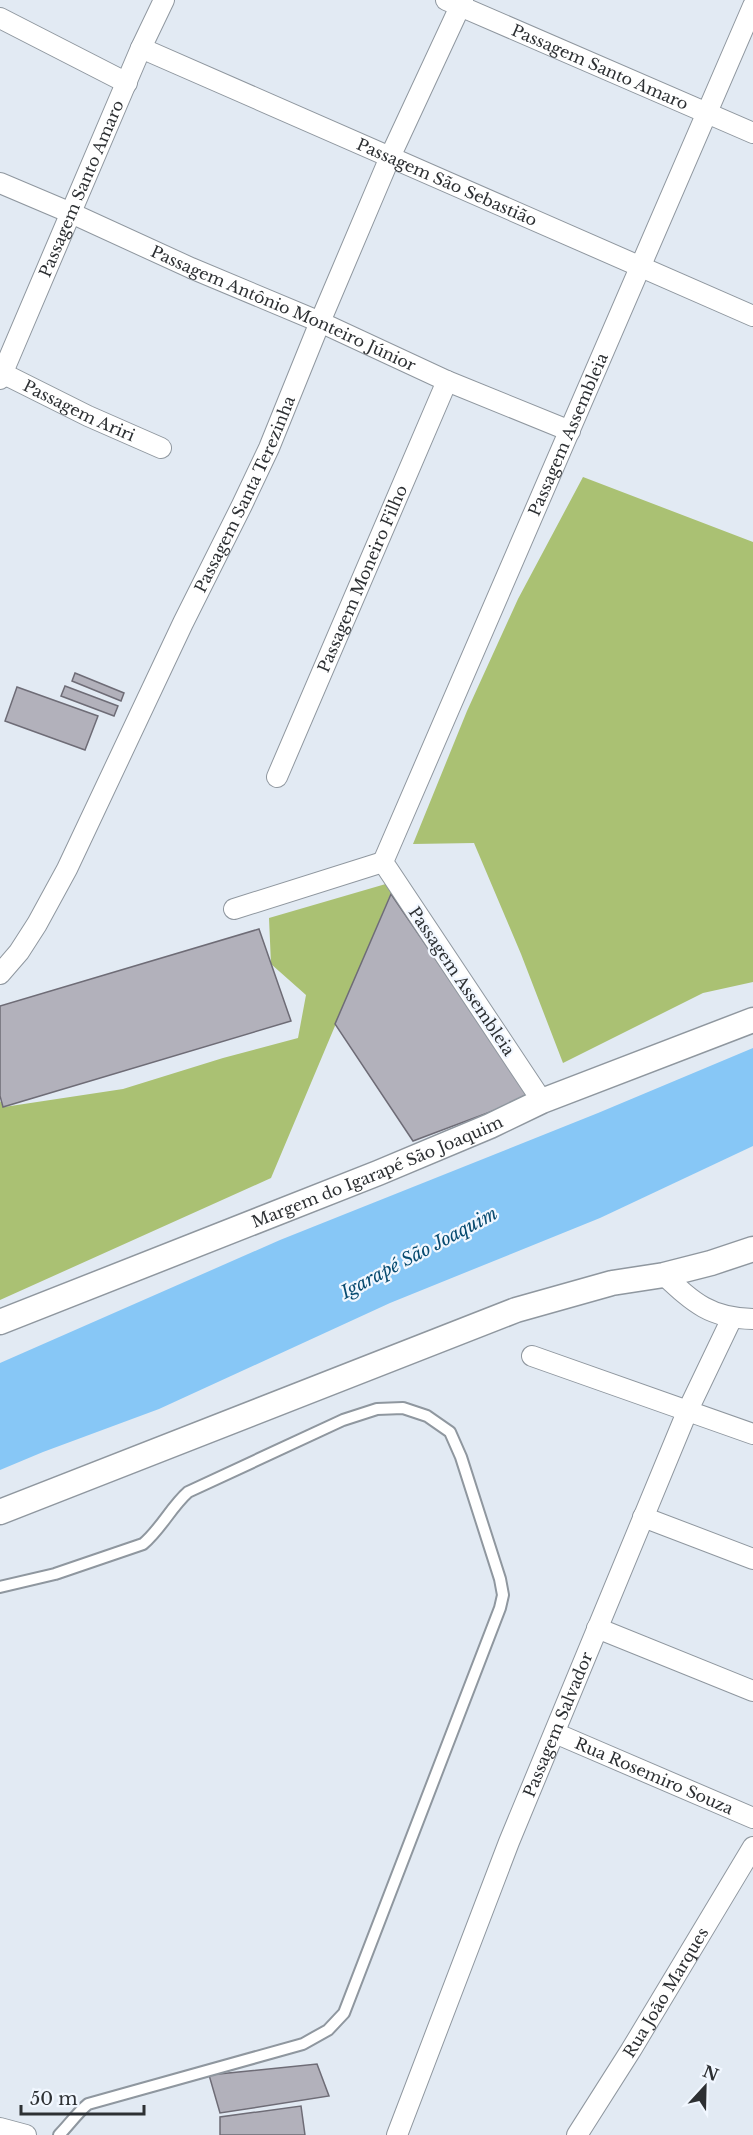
<svg xmlns="http://www.w3.org/2000/svg" width="753" height="2135" font-family="'Libre Baskerville',serif">
<style>
.green{fill:#aac173}
.water{fill:#87c7f6}
.building{fill:#b2b1bb;stroke:#6e6c76;stroke-width:1.5}
.lines{fill:none;stroke-linecap:round;stroke-linejoin:round}
.service-casing{stroke:#8f979f;stroke-width:14}
.minor-casing{stroke:#8f979f;stroke-width:22}
.tertiary-casing{stroke:#8f979f;stroke-width:27}
.service{stroke:#fff;stroke-width:10}
.minor{stroke:#fff;stroke-width:20}
.tertiary{stroke:#fff;stroke-width:24}
.labels{text-anchor:middle;dominant-baseline:central;stroke-width:4.5;stroke-linejoin:round;paint-order:stroke}
.street-label{font-size:16px;fill:#2d3033;stroke:#f1f7ff}
.water-label{font-size:18px;font-style:italic;fill:#084b70;stroke:#f1f7ff}
</style>
<rect width="100%" height="100%" fill="#e2eaf3"/>
<g class="green">
<polygon points="583,477 753,542 753,982 703,993 563,1063 521,954 474,843 413,844 467,711 518,599"/>
<polygon points="396,881 271,1178 0,1300 0,1101 4,1107 123,1089 223,1058 298,1038 306,995 271,964 269,918"/>
</g>
<polygon class="water" points="753,1048 753,1146 600,1218 390,1303 159,1409 43,1452 0,1470 0,1363 280,1240 598,1113"/>
<g class="building">
<polygon points="75,673 124,693 121,701 72,681"/>
<polygon points="65,686 118,706 114,716 61,696"/>
<polygon points="17,687 98,716 85,750 5,721"/>
<polygon points="391,894 530,1097 413,1141 335,1024"/>
<polygon points="259,929 291,1021 3,1107 0,1096 0,1006"/>
<polygon points="317,2064 329,2096 220,2113 209,2075"/>
<polygon points="301,2106 305,2135 220,2135 220,2117"/>
</g>
<g class="lines">
<defs>
<path id="service" d="M0 1587 55 1574 143 1544C161 1529 171 1507 188 1492L343 1420 377 1409 403 1408 427 1416 450 1432 461 1457 500 1579 503 1595 500 1608 344 2013 328 2030 303 2044 88 2104C77 2113 69 2125 59 2135"/>
<g id="minor">
<path id="s1" d="M446 0 753 133"/>
<polyline points="0,18 127,83"/>
<path id="s2" d="M141 48 753 316"/>
<path id="s3" d="M0 183 71 213 191 268 320 322 447 381 570 431"/>
<path id="s4" d="M0 372 88 416 161 448"/>
<path id="s5" d="M0 379 141 48 164 0"/>
<path id="s6" d="M277 777 447 381"/>
<polyline points="234,909 383,862"/>
<path id="s7" d="M0 974 19 952 37 924 67 869 183 623 242 505 269 448 320 322 390 157 463 0"/>
<path id="s8" d="M542 1101 383 862 753 6"/>
<path d="M664 1275C694 1303 710 1318 753 1319"/>
<polyline points="532,1356 753,1434"/>
<polyline points="643,1517 753,1559"/>
<polyline points="597,1628 753,1691"/>
<path id="s9" d="M555 1733 753 1818"/>
<polyline points="0,2128 26,2135"/>
<path id="s10" d="M397 2135 509 1842 687 1412 732 1318"/>
<path id="s11" d="M577 2135 631 2050 753 1847"/>
</g>
<g id="tertiary">
<path id="s12" d="M0 1322 378 1173 490 1126 542 1101 753 1020"/>
<polyline points="0,1512 516,1310 612,1283 664,1275 711,1263 753,1249"/>
</g>
</defs>
<use href="#service" class="service-casing"/>
<use href="#minor" class="minor-casing"/>
<use href="#tertiary" class="tertiary-casing"/>
<use href="#service" class="service"/>
<use href="#minor" class="minor"/>
<use href="#tertiary" class="tertiary"/>
</g>
<g class="labels">
<g class="street-label">
<text stroke="none"><textPath href="#s1" startOffset="168">Passagem Santo Amaro</textPath></text>
<text stroke="none"><textPath href="#s2" startOffset="334">Passagem São Sebastião</textPath></text>
<text stroke="none"><textPath href="#s5" startOffset="207">Passagem Santo Amaro</textPath></text>
<text stroke="none"><textPath href="#s3" startOffset="310">Passagem Antônio Monteiro Júnior</textPath></text>
<text stroke="none"><textPath href="#s4" startOffset="88">Passagem Ariri</textPath></text>
<text stroke="none"><textPath href="#s8" startOffset="753">Passagem Assembleia</textPath></text>
<text stroke="none"><textPath href="#s7" startOffset="540">Passagem Santa Terezinha</textPath></text>
<text stroke="none"><textPath href="#s6" startOffset="216">Passagem Moneiro Filho</textPath></text>
<text transform="translate(462 981) rotate(56)">Passagem Assembleia</text>
<text stroke="none"><textPath href="#s12" startOffset="406">Margem do Igarapé São Joaquim</textPath></text>
<text stroke="none"><textPath href="#s10" startOffset="441">Passagem Salvador</textPath></text>
<text stroke="none"><textPath href="#s9" startOffset="108">Rua Rosemiro Souza</textPath></text>
<text stroke="none"><textPath href="#s11" startOffset="168">Rua João Marques</textPath></text>
</g>
<g class="water-label">
<text transform="translate(419 1253) rotate(-28)">Igarapé São Joaquim</text>
</g>
</g>
<g transform="translate(705 2087) rotate(22)" stroke="#f1f7ff" stroke-width="4.5" paint-order="stroke">
<path d="M0-4.5L10 22L0 15L-10 22Z" fill="#2d3033"/>
<text y="-9" font-size="16" font-weight="bold" text-anchor="middle" fill="#2d3033">N</text>
</g>
<path d="M21 2105v9h123v-9" fill="none" stroke="#2d3033" stroke-width="3"/>
<text x="30" y="2105" font-size="18" fill="#2d3033" stroke="#f1f7ff" stroke-width="4.5" paint-order="stroke">50 m</text>
</svg>
